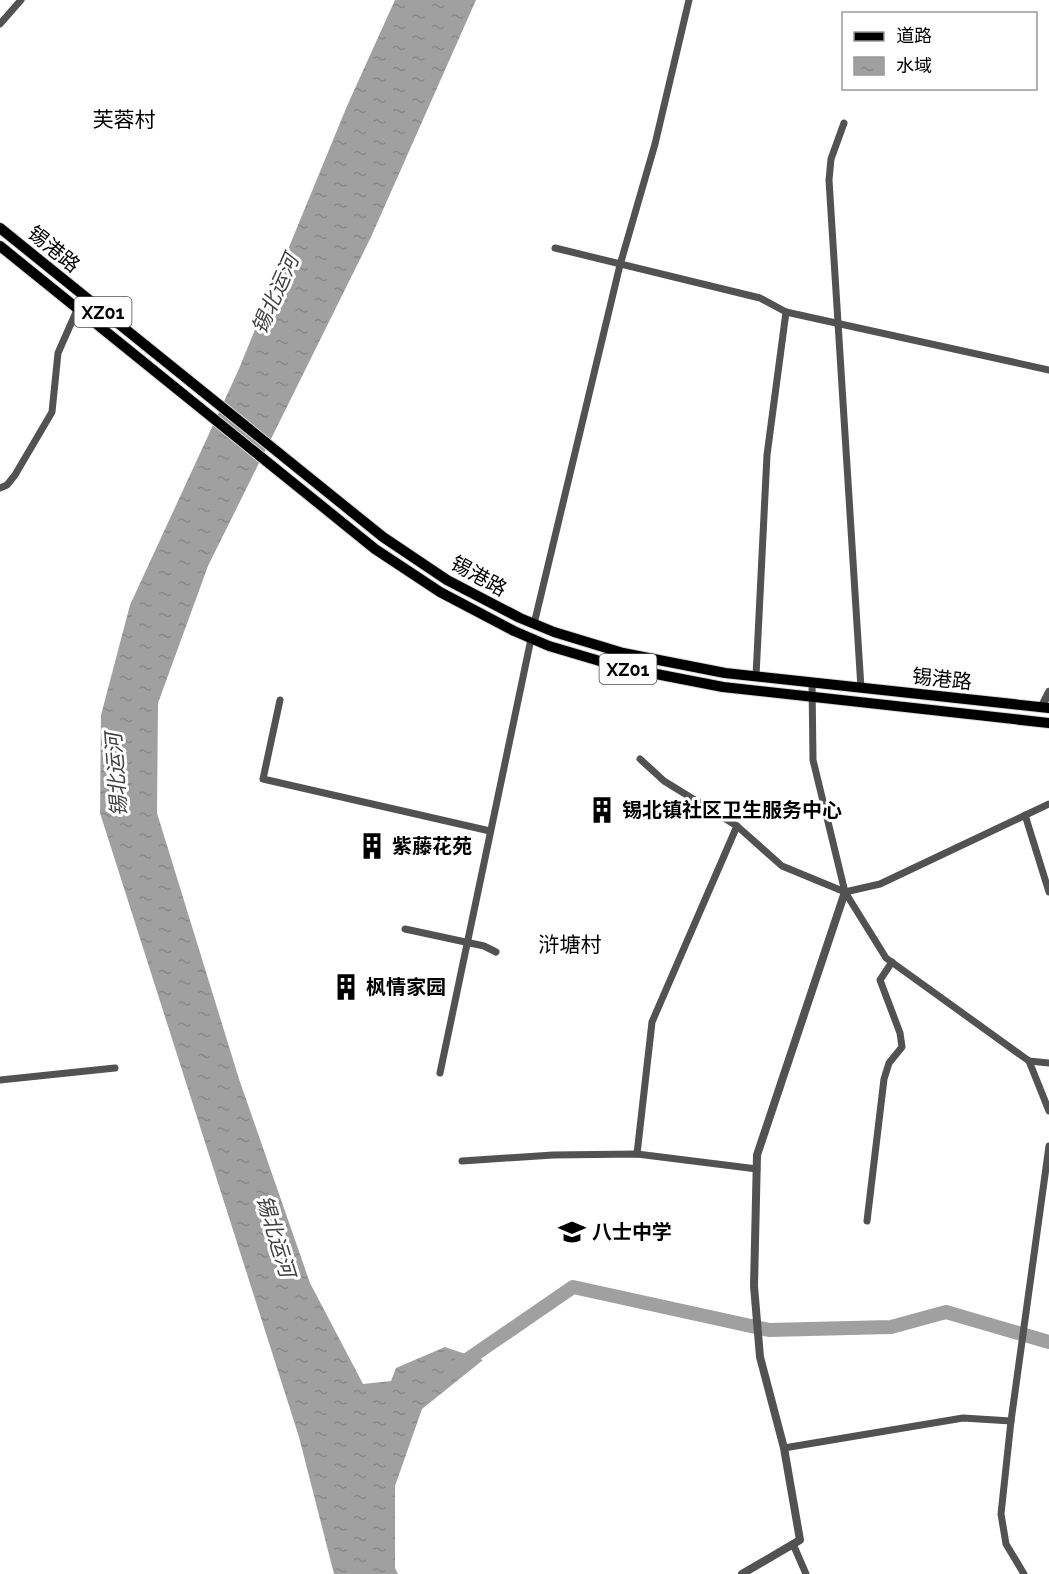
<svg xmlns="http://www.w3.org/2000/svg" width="1049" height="1574" font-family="Raleway,'Noto Sans SC',sans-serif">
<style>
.water{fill:url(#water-ripples)}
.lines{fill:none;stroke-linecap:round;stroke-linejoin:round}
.river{stroke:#a0a0a0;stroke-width:14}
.primary-casing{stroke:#dbdbdb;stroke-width:12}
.minor{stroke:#525252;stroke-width:7}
.tertiary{stroke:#525252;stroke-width:8}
.primary{stroke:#000;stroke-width:10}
.labels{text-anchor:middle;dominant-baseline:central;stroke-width:6;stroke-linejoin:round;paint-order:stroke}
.shield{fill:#fff;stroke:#4c4c4c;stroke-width:1.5}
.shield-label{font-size:18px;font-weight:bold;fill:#000}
.street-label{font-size:20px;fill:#000;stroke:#fff}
.poi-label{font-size:20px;font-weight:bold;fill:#000;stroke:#fff;text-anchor:start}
.neighbourhood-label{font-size:21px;fill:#000;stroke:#fff}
.water-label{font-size:21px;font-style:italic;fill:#414141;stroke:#fff}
</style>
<defs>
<pattern id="water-ripples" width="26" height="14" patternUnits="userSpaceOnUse" patternTransform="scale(1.5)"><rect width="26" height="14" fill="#a0a0a0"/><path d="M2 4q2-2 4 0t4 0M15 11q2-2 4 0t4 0" fill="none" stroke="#888"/></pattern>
</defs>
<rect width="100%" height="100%" fill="#fff"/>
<polygon class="water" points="395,0 476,0 371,237 208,566 158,703 157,813 239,1079 310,1283 363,1384 391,1381 396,1368 445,1347 483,1360 422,1409 395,1486 395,1568 398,1574 334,1574 299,1437 100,813 101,715 130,605 238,371 347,106"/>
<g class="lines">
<polyline class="river" points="458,1366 573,1287 769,1330 891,1327 946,1312 1049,1342"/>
<defs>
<g id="primary">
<polyline points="0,228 383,537 447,580 520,618 554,632 623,653 725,673 1049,708"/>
<polyline points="0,246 375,549 440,592 514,631 549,646 620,667 723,687 1049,723"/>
</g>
</defs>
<use href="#primary" class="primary-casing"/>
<g class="minor">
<polyline points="0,24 21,0"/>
<polyline points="844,123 831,159 829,180 861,688"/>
<polyline points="555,248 760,298 786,312 1049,370"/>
<polyline points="0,488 7,485 15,475 52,412 58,353 77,310"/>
<polyline points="534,624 620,265 655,144 689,0"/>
<polyline points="756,676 767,455 786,312"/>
<polyline points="812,682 813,760 845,892 886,958 1029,1061 1049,1063"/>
<polyline points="280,700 263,779 490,831"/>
<polyline points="640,759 664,781 737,826 782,866 845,892 880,884 1049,804"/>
<polyline points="1025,815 1049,892"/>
<polyline points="405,929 484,946 496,952"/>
<polyline points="1029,1061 1049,1111"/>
<polyline points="440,1073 531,639"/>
<polyline points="0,1080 115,1068"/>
<polyline points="637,1154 652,1022 737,826"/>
<polyline points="462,1161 553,1155 637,1154 757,1169"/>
<polyline points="867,1221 884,1079 889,1063 902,1047 900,1033 880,980 892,962"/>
<polyline points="784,1448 963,1418 1011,1421"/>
<polyline points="793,1544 806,1574"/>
<polyline points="1024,1574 1006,1544 1001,1514 1011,1421 1049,1146"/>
</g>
<g class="tertiary">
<polyline points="1041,708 1049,692"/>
<polyline points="742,1574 800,1540 784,1448 760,1357 754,1286 757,1155 845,892"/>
</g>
<use href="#primary" class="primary"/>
</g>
<defs>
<symbol id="building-bare" viewBox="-9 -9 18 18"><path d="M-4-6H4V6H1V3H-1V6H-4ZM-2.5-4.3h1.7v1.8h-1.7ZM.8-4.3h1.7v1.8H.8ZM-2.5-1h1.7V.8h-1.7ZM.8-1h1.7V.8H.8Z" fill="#000" stroke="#fff" stroke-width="2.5" paint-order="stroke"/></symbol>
<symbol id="school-bare" viewBox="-9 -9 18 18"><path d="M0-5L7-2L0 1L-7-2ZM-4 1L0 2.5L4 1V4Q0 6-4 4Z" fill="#000" stroke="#fff" stroke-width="2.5" paint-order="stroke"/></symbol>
</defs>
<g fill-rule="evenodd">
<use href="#building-bare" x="583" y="791" width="38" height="38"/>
<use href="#building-bare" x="353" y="827" width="38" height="38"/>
<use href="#building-bare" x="327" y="968" width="38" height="38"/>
<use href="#school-bare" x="553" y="1213" width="38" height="38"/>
</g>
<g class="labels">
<g class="shield">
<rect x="74.5" y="297" width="57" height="30" rx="4.5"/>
<rect x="599.5" y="654" width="57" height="30" rx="4.5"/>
</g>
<g class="shield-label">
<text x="103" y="312">XZ01</text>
<text x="628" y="669">XZ01</text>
</g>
<g class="street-label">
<text transform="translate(54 249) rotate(39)">锡港路</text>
<text transform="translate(479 576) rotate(29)">锡港路</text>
<text transform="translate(942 679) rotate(6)">锡港路</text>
</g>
<g class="poi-label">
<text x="622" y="810">锡北镇社区卫生服务中心</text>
<text x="392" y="846">紫藤花苑</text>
<text x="366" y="987">枫情家园</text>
<text x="592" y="1232">八士中学</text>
</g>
<g class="neighbourhood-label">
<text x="124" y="119">芙蓉村</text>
<text x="570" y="944">浒塘村</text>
</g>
<g class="water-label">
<text transform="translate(275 294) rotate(-66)">锡北运河</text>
<text transform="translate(116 775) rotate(-94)">锡北运河</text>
<text transform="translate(276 1236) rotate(73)">锡北运河</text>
</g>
</g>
<rect x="842" y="12" width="195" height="78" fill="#ffffff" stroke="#999999" stroke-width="1.5"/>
<rect x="854" y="32" width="30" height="9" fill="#000000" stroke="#999999" stroke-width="1.5"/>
<text x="896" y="42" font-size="18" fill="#000000">道路</text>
<rect x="854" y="57" width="30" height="18" fill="url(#water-ripples)" stroke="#999999" stroke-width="1.5"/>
<text x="896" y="72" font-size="18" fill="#000000">水域</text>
</svg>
